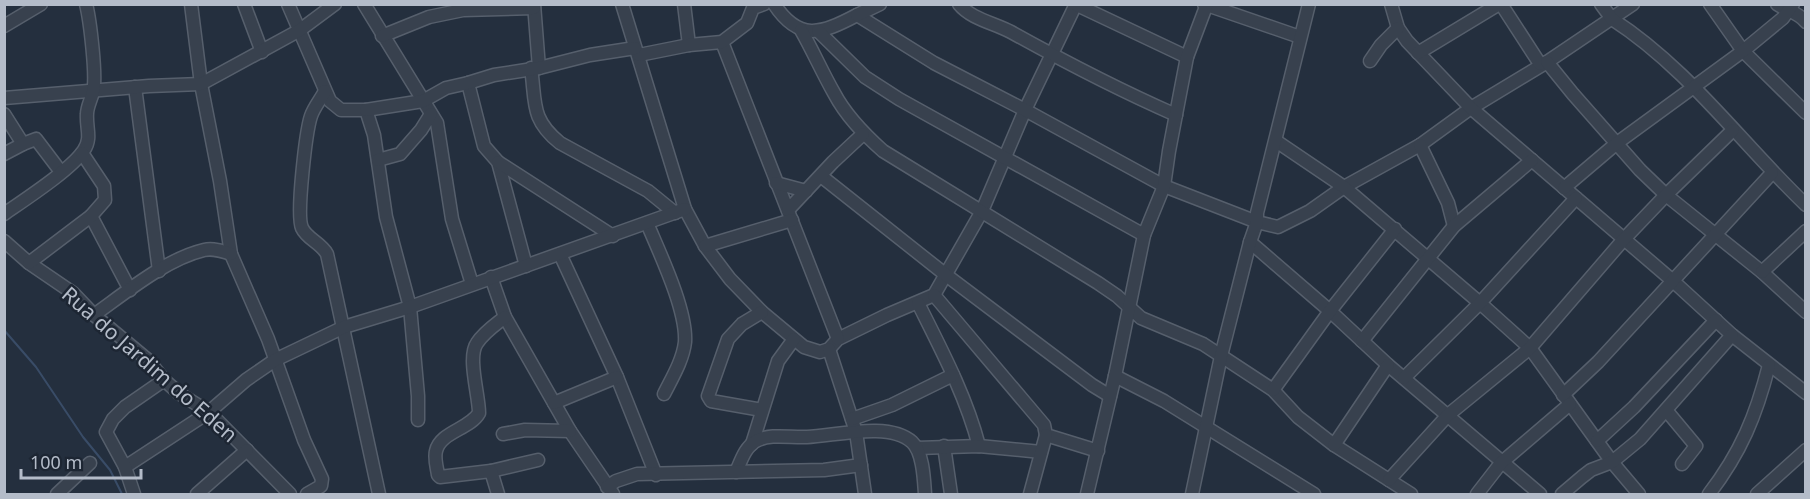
<svg xmlns="http://www.w3.org/2000/svg" width="1810" height="499" font-family="'Noto Sans',sans-serif">
<style>
.lines{fill:none;stroke-linecap:round;stroke-linejoin:round}
.stream{stroke:#394c67;stroke-width:2}
.minor-casing{stroke:#565f6c;stroke-width:15}
.minor{stroke:#38414e;stroke-width:12}
.labels{text-anchor:middle;dominant-baseline:central;stroke-width:5;stroke-linejoin:round;paint-order:stroke}
.street-label{font-size:21px;fill:#b4bcc9;stroke:#1d2633}
</style>
<rect width="100%" height="100%" fill="#242f3e"/>
<g class="lines">
<polyline class="stream" points="4,330 36,367 83,437 110,470 122,494"/>
<defs>
<g id="minor">
<polyline points="191,4 201,84 220,181 231,254 268,339 304,440 322,479 321,486 307,494"/>
<polyline points="244,4 262,52"/>
<polyline points="288,4 330,101 341,110 366,110 374,135 386,217 410,307 418,396 418,420"/>
<polyline points="364,4 437,123 452,219 472,284"/>
<polyline points="534,4 539,68"/>
<polyline points="622,4 685,209 705,246 730,279 762,312 804,347 820,352 829,349 838,339 887,315 934,295 982,211 1025,110 1076,4"/>
<polyline points="684,4 689,45"/>
<path d="M774 4C799 42 821 34 857 15L934 63 1025 110 1164 186 1257 222 1278 227 1310 211 1344 187 1420 145 1471 108 1547 62 1633 4"/>
<path d="M959 4C971 19 994 23 1011 32 1065 62 1119 90 1176 115"/>
<polyline points="1075,4 1187,57"/>
<polyline points="1204,4 1300,37"/>
<polyline points="1391,4 1398,28 1407,41 1471,108 1673,281 1732,335 1806,393"/>
<polyline points="1501,4 1540,64"/>
<path d="M1601 4 1612 19C1688 68 1741 143 1806 205"/>
<polyline points="1710,4 1743,51 1806,113"/>
<path d="M1777 4C1787 11 1798 12 1806 22"/>
<polyline points="857,15 880,4"/>
<polyline points="4,26 41,4"/>
<path d="M801 30C813 51 822 72 834 93 846 116 864 134 883 151L1098 283 1117 296 1141 318 1203 344 1273 390 1298 417 1334 445 1411 494"/>
<polyline points="818,31 865,77 899,99 1144,235"/>
<polyline points="382,36 429,17 463,10 534,8"/>
<polyline points="722,42 838,339"/>
<polyline points="1418,53 1499,4"/>
<polyline points="639,55 689,45 722,42 747,23 753,8 764,4"/>
<polyline points="1370,61 1381,45 1398,28"/>
<polyline points="1547,62 1573,94 1640,170 1666,195 1762,272 1806,312"/>
<path d="M531 68C536 102 530 119 560 143L648 191 675 213"/>
<polyline points="468,83 484,146 498,162 526,266"/>
<polyline points="135,87 159,271"/>
<path d="M325 91C321 99 314 107 311 116 306 131 296 215 302 228 307 239 321 243 327 254L379 494"/>
<polyline points="4,98 149,86 201,84 300,30 335,4"/>
<polyline points="366,110 423,101 446,88 468,83 494,75 539,68 590,55 635,48"/>
<polyline points="4,114 23,144"/>
<polyline points="1276,141 1344,187 1480,303 1530,348 1612,462 1639,494"/>
<polyline points="1420,145 1448,203 1454,226"/>
<polyline points="4,154 23,144 36,139 61,172"/>
<polyline points="378,160 400,154 421,130 431,114"/>
<polyline points="498,162 613,236"/>
<polyline points="821,176 946,275 1092,385 1110,396"/>
<polyline points="776,183 806,191"/>
<polyline points="1564,188 1617,143 1743,51 1783,18 1793,4"/>
<polyline points="788,210 833,162 863,134"/>
<path d="M4 214C24 200 72 169 84 150 92 138 86 128 87 114 87 107 91 100 93 92 97 77 90 20 86 4"/>
<polyline points="91,216 130,290"/>
<path d="M647 223C660 254 687 310 685 342 683 360 672 378 664 394"/>
<polyline points="4,241 29,263 73,293 94,315 148,360 164,380 180,394 209,412 290,494"/>
<polyline points="1250,242 1330,311 1388,365 1540,494"/>
<polyline points="705,246 792,220"/>
<polyline points="560,254 617,377 656,475"/>
<polyline points="29,263 91,216 105,200 104,186 82,153"/>
<polyline points="1762,272 1806,231"/>
<polyline points="491,277 505,317 570,431 613,494"/>
<polyline points="934,295 1044,425 1046,435 1098,451"/>
<path d="M918 303C941 349 966 396 979 446"/>
<polyline points="762,312 742,324 728,339 708,396 711,401 762,410"/>
<path d="M94 315C125 293 166 259 204 250 213 248 222 251 231 254"/>
<polyline points="1362,341 1454,226 1532,160"/>
<polyline points="829,349 856,432 865,494"/>
<polyline points="1115,376 1164,401 1314,494"/>
<polyline points="1404,378 1480,303 1576,198"/>
<polyline points="1273,390 1330,311 1395,229"/>
<polyline points="1563,395 1598,362 1772,173"/>
<polyline points="554,403 617,377"/>
<polyline points="1666,410 1696,446 1682,464"/>
<polyline points="852,419 892,405 953,375"/>
<polyline points="503,434 525,430 570,431"/>
<polyline points="1597,441 1634,407 1716,320"/>
<polyline points="752,444 778,361 794,339"/>
<polyline points="1334,445 1388,365"/>
<polyline points="944,446 951,494"/>
<polyline points="917,448 979,446 1041,452"/>
<polyline points="125,467 209,412 246,380 275,360 344,327 410,307 685,209"/>
<polyline points="491,471 538,460"/>
<path d="M736 472C741 461 745 447 756 441 771 433 791 438 807 437 835 436 889 421 912 442 923 452 924 479 925 494"/>
<polyline points="1389,480 1448,415 1530,348 1624,239 1666,195 1733,130"/>
<polyline points="607,487 616,481 637,474 824,470 861,465"/>
<polyline points="57,494 90,463"/>
<polyline points="134,494 125,467 106,432 113,419 125,407 164,380"/>
<polyline points="197,494 247,450"/>
<path d="M498 494 491 471 440 477 438 475C437 468 434 458 436 451 440 432 470 429 479 413 479 395 467 357 477 343 484 332 495 325 505 317"/>
<polyline points="1030,494 1046,435"/>
<polyline points="1087,494 1115,376 1144,235 1164,186 1169,151 1187,57 1207,4"/>
<polyline points="1192,494 1221,356 1250,242 1257,222 1257,213 1309,4"/>
<polyline points="1477,494 1501,463 1570,404"/>
<polyline points="1562,494 1582,477 1591,470 1612,462 1640,439 1732,335"/>
<path d="M1709 494C1741 452 1756 416 1769 365"/>
<polyline points="1757,494 1806,450"/>
</g>
</defs>
<use href="#minor" class="minor-casing"/>
<use href="#minor" class="minor"/>
</g>
<g class="labels">
<g class="street-label">
<text transform="translate(150 364) rotate(41)">Rua do Jardim do Eden</text>
</g>
</g>
<rect width="1810" height="499" fill="none" stroke="#b4bcc9" stroke-width="12"/>
<path d="M21 469v9h120v-9" fill="none" stroke="#b4bcc9" stroke-width="3"/>
<text x="30" y="469" font-size="18" fill="#b4bcc9" stroke="#1d2633" stroke-width="4.5" paint-order="stroke">100 m</text>
</svg>
